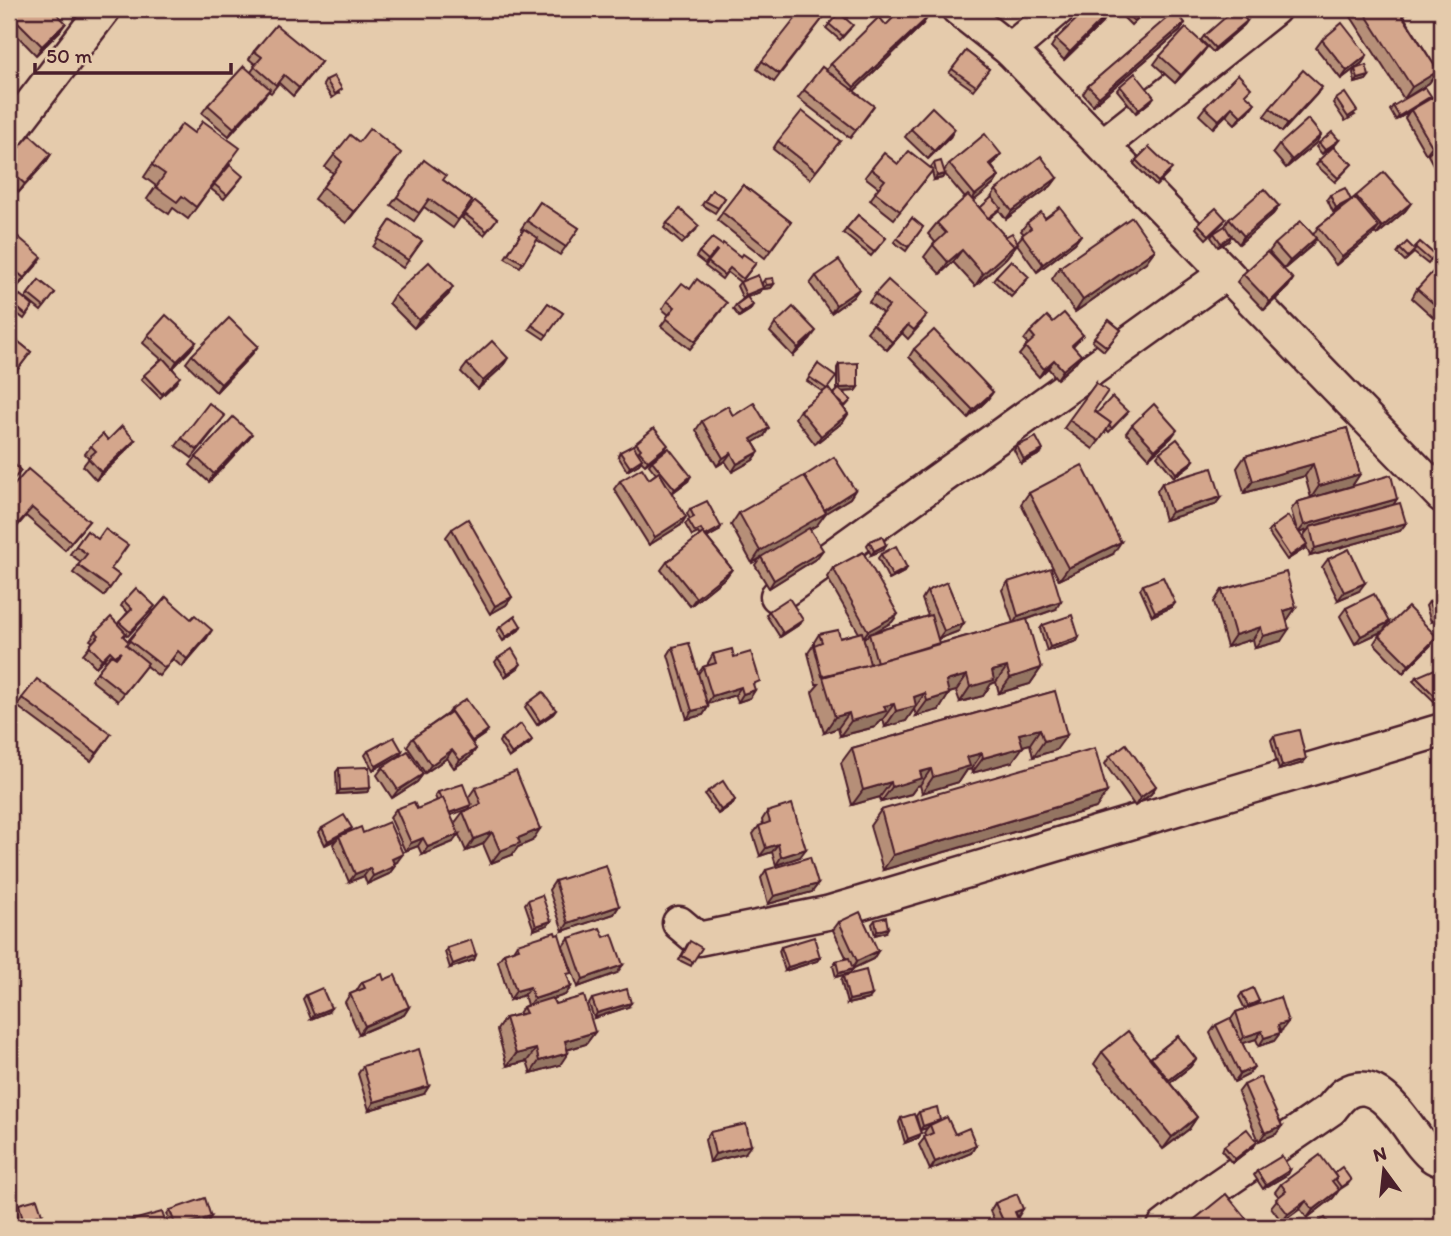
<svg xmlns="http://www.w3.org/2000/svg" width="1451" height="1236" font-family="Itim,sans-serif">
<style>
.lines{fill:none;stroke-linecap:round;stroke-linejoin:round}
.minor-casing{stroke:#4a1f2b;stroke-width:37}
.minor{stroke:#e5cbac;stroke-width:32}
.wall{fill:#b68f78;stroke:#4a1f2b;stroke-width:2;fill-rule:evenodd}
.shaded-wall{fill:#947462;stroke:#4a1f2b;stroke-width:2}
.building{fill:#d4a68c;stroke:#4a1f2b;stroke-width:2}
</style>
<rect width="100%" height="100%" fill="#e5cbac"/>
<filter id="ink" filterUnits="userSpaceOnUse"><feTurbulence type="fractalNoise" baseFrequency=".0143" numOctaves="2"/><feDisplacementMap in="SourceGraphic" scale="14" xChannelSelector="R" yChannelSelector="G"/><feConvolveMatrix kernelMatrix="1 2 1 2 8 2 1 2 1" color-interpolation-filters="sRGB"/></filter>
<g filter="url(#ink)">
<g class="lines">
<defs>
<g id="minor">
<polyline points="958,9 1010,50 1442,496"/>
<polyline points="1010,50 1058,9"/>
<polyline points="9,133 104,9"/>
<polyline points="1103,145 1274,9"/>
<polyline points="777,596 1226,273"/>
<polyline points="679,923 698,939 827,913 1442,730"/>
<path d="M1164 1227 1207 1194 1331 1109C1335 1104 1340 1097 1346 1093 1378 1073 1405 1124 1421 1144 1427 1151 1433 1159 1442 1160"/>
</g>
</defs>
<use href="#minor" class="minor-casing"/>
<use href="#minor" class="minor"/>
</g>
<g class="wall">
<polygon points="9,9 60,31 36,55 9,27"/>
<polygon points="830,9 774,82 757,69 762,61"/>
<polygon points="831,9 854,9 846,19 850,29 840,40 826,28 838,14"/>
<polygon points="1116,9 1148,9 1131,25 1116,10"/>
<polygon points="1172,9 1189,9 1179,16 1185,23 1180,31 1093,105 1083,94 1088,86 1175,12"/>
<polygon points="1346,9 1413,9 1403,15 1438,71 1429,83 1404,99"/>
<polygon points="1247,21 1244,25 1213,52 1201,40 1204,36"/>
<polygon points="1103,22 1064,60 1051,47 1056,39"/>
<polygon points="886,25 922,25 854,91 869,114 850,138 798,98 822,67 826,70 831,64"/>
<polygon points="1322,40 1367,55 1362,63 1341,79 1316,48"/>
<polygon points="1207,47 1201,55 1175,83 1154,64 1160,56"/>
<polygon points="254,51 321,62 293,96 279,83 271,93 268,91 229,136 202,113 208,105 251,72 256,65 249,59"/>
<polygon points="966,51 989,69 973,90 949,73"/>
<polygon points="1355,69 1369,76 1366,80 1355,83 1353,73"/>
<polygon points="326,80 339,93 332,98 323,85"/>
<polygon points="1120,86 1151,101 1136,113 1117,90"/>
<polygon points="1442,92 1442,169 1437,172 1428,155 1431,151 1426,154 1405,118 1409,112 1396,120 1390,110 1393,106 1428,100"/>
<polygon points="1246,95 1249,111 1235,124 1226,115 1213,128 1199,115 1205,107"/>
<polygon points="1316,95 1282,132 1264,116 1270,108"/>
<polygon points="1336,99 1355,115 1345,121 1333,103"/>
<polygon points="911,129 950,137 928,159 905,137"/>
<polygon points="1339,140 1333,147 1352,164 1335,182 1316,165 1332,147 1322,154 1316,147 1319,143"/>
<polygon points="778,141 840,141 810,179 773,149"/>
<polygon points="359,142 393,165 346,223 314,199 333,173 325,167 334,155"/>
<polygon points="1316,143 1286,168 1273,153 1279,145"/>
<polygon points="51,154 46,162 19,192 9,183 9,159"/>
<polygon points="231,160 188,219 173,208 169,214 147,199 156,186 144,177 152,165"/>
<polygon points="424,160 443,180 472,201 453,228 424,207 414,221 391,205"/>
<polygon points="1136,160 1169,173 1156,186 1134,164"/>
<polygon points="995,162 991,165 999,176 994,184 973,201 980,208 990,199 996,190 1057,178 1051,186 1006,219 999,210 989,219 1005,237 1017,242 1024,234 1021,231 1027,223 1045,218 1081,235 1075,243 1037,272 1017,244 1006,258 975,286 953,262 940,274 924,257 935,242 928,234 937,223 965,198 945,174 942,178 934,180 932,171 894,219 870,200 879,188 865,177 871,169 931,169 931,167 934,163 944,171 949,164"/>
<polygon points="230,165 240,180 224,199 211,189"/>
<polygon points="743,185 791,222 765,258 717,220"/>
<polygon points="712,190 725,198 715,213 702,205"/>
<polygon points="1330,195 1351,200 1356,196 1411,203 1405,211 1377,235 1375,233 1336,265 1316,239 1311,246 1284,269 1269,252 1275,244 1313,235 1318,227 1344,206 1333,212 1327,199"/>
<polygon points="475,201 497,219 484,235 462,218"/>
<polygon points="540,202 579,228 560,255 537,240 520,267 505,258 523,230 521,229"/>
<polygon points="1279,206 1273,214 1239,244 1231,235 1229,241 1218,247 1211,237 1214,233 1225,226 1229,219"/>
<polygon points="858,215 886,238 871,256 843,233"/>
<polygon points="912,218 923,227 906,251 894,242"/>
<polygon points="391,220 422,241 403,268 373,247"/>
<polygon points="667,223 696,230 682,244 664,228"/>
<polygon points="1223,223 1206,239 1196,228 1198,224"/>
<polygon points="9,229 36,266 18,286 9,278"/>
<polygon points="1420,242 1435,255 1428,264 1414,253 1405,261 1397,253 1400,249 1414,249"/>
<polygon points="722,245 741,257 756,263 742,281 763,288 760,292 747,297 750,310 739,317 733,309 736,305 743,299 737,286 740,282 727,272 722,279 705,266 714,255 713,254 705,264 696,257 699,252"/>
<polygon points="1146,262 1075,312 1052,279 1060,267"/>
<polygon points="1442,266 1442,325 1412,298 1417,289"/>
<polygon points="1243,274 1293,279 1288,287 1264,310 1237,282"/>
<polygon points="816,276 859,289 853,297 831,313 810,284"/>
<polygon points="996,276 1026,281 1011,297 993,280"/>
<polygon points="765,279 774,284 771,288 763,289 762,283"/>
<polygon points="39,280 55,293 41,311 25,298"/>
<polygon points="875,294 922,323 908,339 902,333 887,350 867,332 882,313 869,302"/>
<polygon points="20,295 33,306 24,319 10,308"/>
<polygon points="394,295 448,295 414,328 389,303"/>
<polygon points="667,301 721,311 690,349 661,326 669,315 662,309"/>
<polygon points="548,303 563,313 544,339 529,329"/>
<polygon points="1109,320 1121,330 1104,351 1092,341"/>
<polygon points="1053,322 1083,335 1073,346 1075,363 1057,379 1048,368 1039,377 1019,355 1028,344 1024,340 1030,332"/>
<polygon points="775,324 810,339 793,356 770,332"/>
<polygon points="9,334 31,352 9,381"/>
<polygon points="148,335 196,342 190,350 173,368 178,381 160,398 141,379 161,359 143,343"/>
<polygon points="258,346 252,354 216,392 186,363 192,355"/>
<polygon points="914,349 993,392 987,400 968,418 909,357"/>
<polygon points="467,364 503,366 478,389 461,372"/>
<polygon points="818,364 828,388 833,395 837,391 837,368 839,364 858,387 855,391 842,392 851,400 844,408 848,414 843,422 815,444 795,418 800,410 823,392 807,381"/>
<polygon points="1096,383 1094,411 1097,413 1128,412 1109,432 1107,430 1093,449 1064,428"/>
<polygon points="733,416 764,436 753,442 759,452 753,460 732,472 725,461 717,466 696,430 702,421"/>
<polygon points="219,424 192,458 176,446 182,438"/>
<polygon points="1132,425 1171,438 1149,458 1126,433"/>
<path d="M1347 428 1360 474 1352 486 1393 505 1406 523 1400 531 1310 556 1306 545 1304 549 1287 560 1268 532 1271 528 1297 530 1291 510 1297 502 1311 498 1305 476 1244 493 1237 468 1245 456ZM1308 530 1304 535 1306 544 1299 533Z"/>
<polygon points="108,440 135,440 129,448 96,480 83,466 89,458 85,454 91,446"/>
<polygon points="246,442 209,482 190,465 196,457"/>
<polygon points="636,443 665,449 645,465 641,461 639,464 627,471 618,456 620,452 634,446"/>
<polygon points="1017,446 1040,454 1021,464 1014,450"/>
<polygon points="1160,452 1194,460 1191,464 1174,477 1157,456"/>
<polygon points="652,461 688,481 672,493 681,525 649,545 614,489 620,481 649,479 656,474 649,465"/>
<polygon points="1162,483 1221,497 1215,505 1165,520 1157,491"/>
<polygon points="855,490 850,498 825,513 817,525 810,529 817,558 769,588 755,565 760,558 752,563 731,525 739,513"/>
<polygon points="9,491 89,521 65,550 26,516 11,534 9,532"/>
<polygon points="1029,493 1113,554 1059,580 1021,504"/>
<polygon points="690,509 719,531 707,538 732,569 726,577 690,606 661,570 667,562 700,536 698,533 692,536 685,524 690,519 687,514"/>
<polygon points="452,529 512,597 506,605 490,614 446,537"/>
<polygon points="87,531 111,569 119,575 104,596 73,573 81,562 70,554"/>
<polygon points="870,541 883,550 871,555 867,545"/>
<polygon points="881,554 907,568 904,572 889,580 878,558"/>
<polygon points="1328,559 1359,591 1338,600 1322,567"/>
<polygon points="833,568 898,614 892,622 872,633 928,616 922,599 927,591 959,631 938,639 938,644 1013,623 1002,590 1008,582 1056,609 1025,620 1041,668 1030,684 999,693 996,682 991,684 983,696 960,702 956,691 949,693 939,710 916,716 914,709 906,721 885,727 883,719 880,720 875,727 840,736 838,728 824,733 812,692 819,684 816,684 808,653 814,644 814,642 819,634 840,638 859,633 827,577"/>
<polygon points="1143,585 1175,603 1172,607 1152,616 1140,589"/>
<polygon points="1222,590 1296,607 1287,620 1281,641 1255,648 1253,639 1227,647 1214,602"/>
<polygon points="166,597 207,638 182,667 173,659 159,676 146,666 118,701 91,680 106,661 104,659 96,667 83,654 93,642 90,640 96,632 118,624 128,612 121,606 124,601 152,610 128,636 125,634 123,637 128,641"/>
<polygon points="1429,602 1442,619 1431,622 1426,606"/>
<polygon points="1346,608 1383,631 1355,644 1340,616"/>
<polygon points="769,611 800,624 780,637 766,615"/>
<polygon points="1043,625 1079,637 1077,641 1047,651 1040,629"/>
<polygon points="521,626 519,630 503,641 497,631 500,627"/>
<polygon points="1379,635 1431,645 1403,673 1374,643"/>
<polygon points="673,647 698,674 703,667 708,665 708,663 713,654 734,657 755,690 750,698 738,702 735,695 708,704 708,707 703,715 687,719 668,655"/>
<polygon points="498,658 518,668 505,677 495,662"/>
<polygon points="1416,677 1442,699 1438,705 1413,681"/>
<polygon points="1055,691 1056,750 1033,757 1030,744 1022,746 1012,762 972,773 971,769 967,770 959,782 922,793 920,785 917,786 911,794 881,802 880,797 852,805 841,763 852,748"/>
<polygon points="22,698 111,734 91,761 17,706"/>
<polygon points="528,703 556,710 553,714 537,725 525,707"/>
<polygon points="450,710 488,730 485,734 472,743 476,749 470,757 454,768 447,758 425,773 407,746 413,738 447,714"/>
<polygon points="1274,736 1303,763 1279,770 1271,740"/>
<polygon points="501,738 529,744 509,758 499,742"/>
<polygon points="368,751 400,755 373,770 365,755"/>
<polygon points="1110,756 1156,786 1151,794 1135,806 1105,764"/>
<polygon points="383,767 423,774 417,782 392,798 377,775"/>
<polygon points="339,768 370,788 367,792 337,794 336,772"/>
<polygon points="475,788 532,841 518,847 512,855 491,863 483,844 466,851 454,824 463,812 470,809 469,807 451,815 453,842 422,855 418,846 405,851 390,817 396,809 417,809 437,801 435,796 438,792 468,798"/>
<polygon points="708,791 735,800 733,804 718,814 705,795"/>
<polygon points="1096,808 883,870 870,826 881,810"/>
<polygon points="767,812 800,857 776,865 772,852 760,856 753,834 759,826 763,825 762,820"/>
<polygon points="322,828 363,833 397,862 394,864 395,866 389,874 367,884 364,876 349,882 333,844 337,839 325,845 319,832"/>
<polygon points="766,870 818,884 812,892 768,904 761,878"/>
<polygon points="555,881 619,906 614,914 563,931 549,890"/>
<polygon points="528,900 551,921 548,925 534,930 525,904"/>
<polygon points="875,920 886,932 875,935 872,924"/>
<polygon points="839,922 878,951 873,959 853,968 850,973 836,977 833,966 836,961 847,959 833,930"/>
<polygon points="569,938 617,973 578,987 563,946"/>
<polygon points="517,944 568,977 571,987 565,995 553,999 555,1004 595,1032 586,1044 567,1050 560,1065 531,1073 527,1061 507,1066 497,1030 505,1018 518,1015 523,1007 527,1005 524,995 510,1000 498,961 504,953 513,950"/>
<polygon points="687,945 693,962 691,966 679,960"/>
<polygon points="781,947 820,957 817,961 785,971 779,951"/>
<polygon points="447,948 476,955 474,960 450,968 445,952"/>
<polygon points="843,976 869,999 847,1004 841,980"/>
<polygon points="384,980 409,1007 404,1015 359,1034 345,1002 350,994 357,991 357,990 362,982"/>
<polygon points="1242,993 1259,1001 1256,1005 1282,1030 1280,1031 1280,1033 1274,1041 1259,1046 1256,1039 1243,1043 1248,1075 1234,1082 1210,1033 1216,1025 1231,1019 1236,1012 1245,1009 1239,997"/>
<polygon points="306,995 328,1012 311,1019 303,999"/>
<polygon points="592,999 628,1007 594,1018 589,1004"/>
<polygon points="1178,1036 1196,1059 1190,1067 1170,1083 1197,1117 1189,1129 1163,1149 1094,1064 1102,1052 1150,1058"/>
<polygon points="363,1066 429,1086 424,1094 369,1110 358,1074"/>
<polygon points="1244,1085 1276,1134 1259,1141 1238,1093"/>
<polygon points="919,1112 940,1120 955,1134 976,1145 971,1153 930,1170 919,1145 926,1136 924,1133 927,1128 920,1130 921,1134 918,1138 905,1143 899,1122 901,1118 920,1130 916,1116"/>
<polygon points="710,1132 745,1153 710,1162 705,1140"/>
<polygon points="1257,1142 1254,1146 1232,1163 1222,1151 1224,1146"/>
<polygon points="1290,1170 1288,1174 1263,1189 1254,1175 1257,1171"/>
<polygon points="1334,1173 1351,1180 1348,1184 1339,1190 1333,1198 1307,1218 1300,1209 1282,1222 1271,1207 1279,1197 1275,1192 1281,1184"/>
<polygon points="995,1203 1017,1217 1021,1227 997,1227 990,1211"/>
<polygon points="19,1204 39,1218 20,1224 16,1208"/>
<polygon points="170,1210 211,1217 208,1221 188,1227 172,1227 167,1214"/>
<polygon points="1320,1221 1331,1227 1318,1227 1317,1225"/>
</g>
<g class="shaded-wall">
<polygon points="1184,9 1189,9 1179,17"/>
<polygon points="1406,9 1413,9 1395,21 1400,12"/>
<polygon points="1108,14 1103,22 1064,60 1070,52"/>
<polygon points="928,17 922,25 849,96 854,87"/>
<polygon points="1247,21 1244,25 1213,52 1215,48"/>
<polygon points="66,23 60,31 36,55 42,46"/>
<polygon points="1185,23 1180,31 1093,105 1099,97"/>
<polygon points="1207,47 1201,55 1175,83 1181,75"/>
<polygon points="1367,55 1362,63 1341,79 1347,71"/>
<polygon points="321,62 315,70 293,96 299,88"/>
<polygon points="1438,71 1429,83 1404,99 1412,87"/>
<polygon points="1369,76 1366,80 1355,83 1358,79"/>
<polygon points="1322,87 1316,95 1282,132 1288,124"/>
<polygon points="270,89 264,97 229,136 234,128"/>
<polygon points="1431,96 1428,100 1396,120 1399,116"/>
<polygon points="1154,97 1151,101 1136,113 1139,109"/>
<polygon points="1255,103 1249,111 1235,124 1241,116"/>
<polygon points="1232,107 1226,115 1213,128 1219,120"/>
<polygon points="955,129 950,137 928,159 934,151"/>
<polygon points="1321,135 1316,143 1286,168 1292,160"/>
<polygon points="1339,140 1336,144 1322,154 1325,150"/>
<polygon points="1442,140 1442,145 1434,147 1431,151 1426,154 1432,146"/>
<polygon points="401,153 393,165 346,223 354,212"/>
<polygon points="51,154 46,162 19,192 25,184"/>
<polygon points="1001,154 995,162 983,172 989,164"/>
<polygon points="945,174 942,178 934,180 937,176"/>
<polygon points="999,176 994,184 970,204 975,195"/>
<polygon points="1057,178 1051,186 1006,219 1012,211"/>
<polygon points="1351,200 1349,204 1333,212 1336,208"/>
<polygon points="1411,203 1405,211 1377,235 1382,227"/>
<polygon points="1279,206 1273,214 1239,244 1244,236"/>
<polygon points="1379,227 1373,235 1336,265 1342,257"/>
<polygon points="1081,235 1075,243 1037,272 1043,264"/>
<polygon points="1231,236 1229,241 1218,247 1221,243"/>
<polygon points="1316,238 1311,246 1284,269 1290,261"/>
<polygon points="1018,243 1006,258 975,286 983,274 1007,249"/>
<polygon points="962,250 953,262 940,274 948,262"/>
<polygon points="1155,250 1146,262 1075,312 1083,300"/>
<polygon points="42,257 36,266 18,286 24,278"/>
<polygon points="1293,279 1288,287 1264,310 1270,302"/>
<polygon points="774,284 771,288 763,289 766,285"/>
<polygon points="453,287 448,295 414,328 419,320"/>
<polygon points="763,288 760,292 743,299 746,295"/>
<polygon points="859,289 853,297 831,313 836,305"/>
<polygon points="753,305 750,310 739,317 742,313"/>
<polygon points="908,325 902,333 887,350 892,342"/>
<polygon points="816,331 810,339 793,356 798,348"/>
<polygon points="196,342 190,350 172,369 177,361"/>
<polygon points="258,346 252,354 216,392 221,384"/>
<polygon points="1081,355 1075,363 1057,379 1063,370"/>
<polygon points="508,358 503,366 478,389 483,381"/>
<polygon points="1054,360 1048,368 1039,377 1044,369"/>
<polygon points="858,387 855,391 837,392 840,388"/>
<polygon points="993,392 987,400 968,418 973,410"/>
<polygon points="848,414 843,422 815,444 821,436"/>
<polygon points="769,428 764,436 745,447 751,439"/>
<polygon points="1177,430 1171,438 1149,458 1155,450"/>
<polygon points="252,434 246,442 209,482 214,474"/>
<polygon points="135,440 129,448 96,480 101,472"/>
<polygon points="668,445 665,449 645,465 648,461"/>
<polygon points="1043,450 1040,454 1021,464 1024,460"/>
<polygon points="759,452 753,460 732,472 737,464"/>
<polygon points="731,453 725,461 717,466 723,458"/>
<polygon points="642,459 639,464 627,471 630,467"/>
<polygon points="1194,460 1191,464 1174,477 1176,473"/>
<polygon points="1313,464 1305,476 1244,493 1253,481"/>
<polygon points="1360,474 1352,486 1311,498 1319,486"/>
<polygon points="691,476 688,481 672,493 675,489"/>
<polygon points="855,490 850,498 819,517 826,513 817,525 752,563 760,551"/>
<polygon points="1221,497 1215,505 1165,520 1171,512"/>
<polygon points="1397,499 1392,507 1310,527 1308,530 1298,533 1304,525"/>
<polygon points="686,517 681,525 649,545 655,537"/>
<polygon points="1406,523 1400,531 1310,556 1315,548"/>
<polygon points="721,527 719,531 702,540 705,536"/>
<polygon points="1121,542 1113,554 1059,580 1068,568"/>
<polygon points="1307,544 1304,549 1287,560 1290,556"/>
<polygon points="886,545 883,550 871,555 874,551"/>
<polygon points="823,550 817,558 769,588 774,580"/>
<polygon points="907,568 904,572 889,580 892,576"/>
<polygon points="732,569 726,577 690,606 696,598"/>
<polygon points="1365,583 1359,591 1338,600 1344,592"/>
<polygon points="512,597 506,605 490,614 495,606"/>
<polygon points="1061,601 1056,609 1013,624 1018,616"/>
<polygon points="1175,603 1172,607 1152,616 1155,612"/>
<polygon points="1296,607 1288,619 1276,623 1284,611"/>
<polygon points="898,614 892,622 862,639 868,631"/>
<polygon points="1442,616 1442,619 1431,622 1434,618"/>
<polygon points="803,620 800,624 780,637 783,633"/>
<polygon points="1389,622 1383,631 1355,644 1361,636"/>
<polygon points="964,623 959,631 938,639 944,631"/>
<polygon points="521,626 519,630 503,641 506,637"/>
<polygon points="1261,627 1253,639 1227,647 1235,635"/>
<polygon points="1289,629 1281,641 1255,648 1263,636"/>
<polygon points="212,630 207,638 182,667 187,659"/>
<polygon points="1079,637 1077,641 1047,651 1050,647"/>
<polygon points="1437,637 1431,645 1403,673 1409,665"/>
<polygon points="110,651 104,659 96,667 102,659"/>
<polygon points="521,664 518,668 505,677 508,673"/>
<polygon points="1007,667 996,682 991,684 983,696 960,702 970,687 992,671"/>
<polygon points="1041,668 1030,684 999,693 1010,678"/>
<polygon points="967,675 956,691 935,697 946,681"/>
<polygon points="741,687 735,695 707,704 712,696"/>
<polygon points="755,690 750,698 738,702 743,694"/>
<polygon points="925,693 906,721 885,727 896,711 914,697"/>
<polygon points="949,694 939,710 916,716 927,701"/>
<polygon points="894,704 883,719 880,720 875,727 840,736 851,721 884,706"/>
<polygon points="708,707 703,715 687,719 692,711"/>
<polygon points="556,710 553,714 537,725 540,721"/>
<polygon points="849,713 838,728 824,733 835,717"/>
<polygon points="1040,729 1030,744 1008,750 1019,734"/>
<polygon points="488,730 485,734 469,745 472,741"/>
<polygon points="1067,735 1056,750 1033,757 1044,741"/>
<polygon points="532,740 529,744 509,758 512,754"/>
<polygon points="1023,747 1012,762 972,773 983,758"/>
<polygon points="476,749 470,757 454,768 460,760"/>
<polygon points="452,750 447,758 425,773 431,765"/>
<polygon points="402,751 400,755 373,770 376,766"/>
<polygon points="982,753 971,769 967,770 959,782 922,793 933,777 967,757"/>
<polygon points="1306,759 1303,763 1279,770 1282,766"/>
<polygon points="931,769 920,785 917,786 911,794 881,802 892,787 920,772"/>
<polygon points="423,774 417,782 392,798 398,790"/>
<polygon points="891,782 880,797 852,805 863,790"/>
<polygon points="1156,786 1151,794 1135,806 1140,798"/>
<polygon points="370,788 367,792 337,794 340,790"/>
<polygon points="1107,792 1096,808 883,870 893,855"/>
<polygon points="735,800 733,804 718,814 721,810"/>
<polygon points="471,805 468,809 443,818 446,814"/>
<polygon points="352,828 349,832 339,836 337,839 325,845 328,841"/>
<polygon points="540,829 532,841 518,847 512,855 491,863 500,851 518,838"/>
<polygon points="492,832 483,844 466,851 474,839"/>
<polygon points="459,834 453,842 422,855 428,847"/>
<polygon points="423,838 418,846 405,851 411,843"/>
<polygon points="778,844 772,852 760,856 766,848"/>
<polygon points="806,849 800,857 776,865 781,857"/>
<polygon points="403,854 397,862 386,867 392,859"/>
<polygon points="395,866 389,874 367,884 373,876"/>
<polygon points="370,868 364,876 349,882 355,874"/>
<polygon points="818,884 812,892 768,904 774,896"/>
<polygon points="619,906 614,914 563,931 568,923"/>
<polygon points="551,921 548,925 534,930 536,926"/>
<polygon points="888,928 886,932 875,935 877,931"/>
<polygon points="878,951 873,959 852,969 857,961"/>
<polygon points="476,955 474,960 450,968 453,964"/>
<polygon points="820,957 817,961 785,971 788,967"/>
<polygon points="623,965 617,973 578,987 583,979"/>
<polygon points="853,969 850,973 836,977 839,973"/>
<polygon points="530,987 524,995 510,1000 516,991"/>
<polygon points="571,987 565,995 528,1007 534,999"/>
<polygon points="872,995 869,999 847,1004 849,1000"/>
<polygon points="1259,1001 1256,1005 1245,1010 1248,1006"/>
<polygon points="631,1003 628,1007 594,1018 597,1013"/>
<polygon points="409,1007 404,1015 359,1034 365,1026"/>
<polygon points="331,1008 328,1012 311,1019 314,1015"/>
<polygon points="1288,1022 1282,1030 1272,1033 1278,1025"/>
<polygon points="1262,1031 1256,1039 1238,1045 1244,1037"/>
<polygon points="595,1032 586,1044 556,1053 565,1041"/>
<polygon points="1280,1033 1274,1041 1259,1046 1264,1038"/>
<polygon points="536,1049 527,1061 507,1066 516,1054"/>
<polygon points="568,1053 560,1065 531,1073 539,1061"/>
<polygon points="1196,1059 1190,1067 1163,1088 1169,1080"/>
<polygon points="1254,1067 1248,1075 1234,1082 1240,1074"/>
<polygon points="429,1086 424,1094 369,1110 374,1102"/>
<polygon points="1197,1117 1189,1129 1163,1149 1172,1137"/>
<polygon points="940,1122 930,1125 927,1128 920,1130 923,1126"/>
<polygon points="1282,1126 1276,1134 1259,1141 1265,1133"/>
<polygon points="921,1134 918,1138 905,1143 908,1139"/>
<polygon points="1257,1142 1254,1146 1232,1163 1235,1159"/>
<polygon points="751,1145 745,1153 710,1162 715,1154"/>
<polygon points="976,1145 971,1153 930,1170 935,1162"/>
<polygon points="1290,1170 1288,1174 1263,1189 1266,1185"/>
<polygon points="1339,1190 1333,1198 1307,1218 1313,1210"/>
<polygon points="1306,1201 1300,1209 1282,1222 1288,1214"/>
<polygon points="1023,1209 1018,1217 1015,1212"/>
<polygon points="42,1214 39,1218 20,1224 23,1220"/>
<polygon points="211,1217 208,1221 188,1227 179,1227"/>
</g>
<g class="building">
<polygon points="9,9 52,9 66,23 42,46 9,13"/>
<polygon points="803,9 830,9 779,74 762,61"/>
<polygon points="902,9 920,9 928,17 854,87 831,64 879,17 886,25"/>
<polygon points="1087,9 1103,9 1108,14 1070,52 1056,39"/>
<polygon points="1122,9 1147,9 1134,21"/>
<polygon points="1235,9 1237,9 1247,21 1215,48 1204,36"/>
<polygon points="1362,9 1398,9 1438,71 1412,87"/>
<polygon points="1175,11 1185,23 1099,97 1088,86"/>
<polygon points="839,13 853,25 843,36 829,24"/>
<polygon points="1342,23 1367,55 1347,71 1322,40"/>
<polygon points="276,25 321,62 299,88 284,75 276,85 254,66 262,57 254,51"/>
<polygon points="1186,28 1207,47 1181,75 1160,56"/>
<polygon points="966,51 989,69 976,86 952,69"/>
<polygon points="9,61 13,65 9,71"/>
<polygon points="1366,65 1369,76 1358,79 1355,69"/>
<polygon points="244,66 270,89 234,128 208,105"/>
<polygon points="822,67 874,106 856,130 804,90"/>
<polygon points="1303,70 1322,87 1288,124 1270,108"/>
<polygon points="1135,73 1154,97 1139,109 1120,86"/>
<polygon points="1238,74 1251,88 1245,94 1255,103 1241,116 1232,107 1219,120 1205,107"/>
<polygon points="334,76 342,89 335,94 326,80"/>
<polygon points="1425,87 1431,96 1399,116 1393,106"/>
<polygon points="1442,92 1442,140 1432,146 1411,110"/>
<polygon points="1345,93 1357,111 1348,117 1336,99"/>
<polygon points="932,107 955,129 934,151 911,129"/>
<polygon points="802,111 840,141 816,171 778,141"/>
<polygon points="1308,119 1321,135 1292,160 1279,145"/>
<polygon points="203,121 240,148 196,207 182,196 177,202 156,187 165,174 152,165 182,124 194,133"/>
<polygon points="370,128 401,153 354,212 323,187 342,162 334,155 350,135 359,142"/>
<polygon points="1332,132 1339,140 1325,150 1319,143"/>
<polygon points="985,134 1001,154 989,164 999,176 975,195 949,164"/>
<polygon points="30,135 51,154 25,184 9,170 9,159"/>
<polygon points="1442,143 1442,164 1434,147"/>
<polygon points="1149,147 1172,169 1158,182 1136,160"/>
<polygon points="1333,147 1352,164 1338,178 1319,160"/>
<polygon points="909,151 933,170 900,211 875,192 885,180 871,169 884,153 898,164"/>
<polygon points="1041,156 1057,178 1012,211 996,190"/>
<polygon points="424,160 446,176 443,180 472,201 458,220 429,199 419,213 397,197"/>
<polygon points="941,161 945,174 937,176 934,163"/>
<polygon points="230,165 243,176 227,195 214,184"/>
<polygon points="1384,172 1411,203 1382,227 1356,196"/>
<polygon points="743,185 791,222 770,250 722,212"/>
<polygon points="1345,188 1351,200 1336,208 1330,195"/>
<polygon points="1264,189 1279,206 1244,236 1229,219"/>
<polygon points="712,190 725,198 718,208 705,201"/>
<polygon points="968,195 1014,246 983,274 962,250 948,262 933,245 946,233 937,223"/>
<polygon points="992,197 1001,208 988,218 980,208"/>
<polygon points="1355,198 1379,227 1342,257 1318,227"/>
<polygon points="475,201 497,219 487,231 465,214"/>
<polygon points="540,202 579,228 566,247 527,221"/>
<polygon points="1060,207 1081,235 1043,264 1022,235 1031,228 1027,223 1041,212 1045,218"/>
<polygon points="1216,208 1226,219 1209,235 1198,224"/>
<polygon points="680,209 699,226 685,240 667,223"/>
<polygon points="858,215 886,238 874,252 846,229"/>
<polygon points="1132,217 1155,250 1083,300 1060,267"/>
<polygon points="912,218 923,227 908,247 897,238"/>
<polygon points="391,220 422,241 408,260 378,239"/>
<polygon points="1301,221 1316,238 1290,261 1275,244"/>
<polygon points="1225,226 1231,236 1221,243 1214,233"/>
<polygon points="9,229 42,257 24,278 9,265"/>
<polygon points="524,229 538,238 523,263 508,254"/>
<polygon points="1012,233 1018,243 1013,245 1005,237"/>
<polygon points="712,238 722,245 723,243 741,257 743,254 756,263 743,279 730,268 724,275 708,262 717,251 716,250 708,260 699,252"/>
<polygon points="1407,242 1415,250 1408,257 1400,249"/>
<polygon points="1420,242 1435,255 1430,260 1415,247"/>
<polygon points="1267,252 1293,279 1270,302 1243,274"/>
<polygon points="839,260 859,289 836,305 816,276"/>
<polygon points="1011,260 1029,277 1014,293 996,276"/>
<polygon points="429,262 453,287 419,320 394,295"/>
<polygon points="1440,264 1442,266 1442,311 1417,289"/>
<polygon points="758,275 763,288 746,295 740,282"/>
<polygon points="773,278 774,284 766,285 765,279"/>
<polygon points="697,279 727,303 695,341 666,318 675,307 667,301 682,283 690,289"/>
<polygon points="39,280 55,293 44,307 28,294"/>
<polygon points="888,280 927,315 914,330 908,325 892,342 873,324 889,306 875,294"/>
<polygon points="20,295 33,306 26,315 13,304"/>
<polygon points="747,297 753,305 742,313 736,305"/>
<polygon points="548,303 563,313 547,335 532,325"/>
<polygon points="793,307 816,331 798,348 775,324"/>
<polygon points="1064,313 1083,335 1072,345 1081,355 1063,370 1054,360 1044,369 1025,347 1035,338 1030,332 1047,316 1053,322"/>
<polygon points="166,315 196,342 177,361 148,335"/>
<polygon points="229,318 258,346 221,384 192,355"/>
<polygon points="1109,320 1121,330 1107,347 1094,337"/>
<polygon points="934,330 993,392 973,410 914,349"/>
<polygon points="9,334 31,352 14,374 9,370"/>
<polygon points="492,341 508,358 483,381 467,364"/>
<polygon points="163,358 180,377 162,394 144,375"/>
<polygon points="858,363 858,387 840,388 839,364"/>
<polygon points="818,364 836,377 827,389 809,377"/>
<polygon points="1096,383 1108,391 1094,411 1111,423 1099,441 1069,420"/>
<polygon points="828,388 848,414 821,436 800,410"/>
<polygon points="839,389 851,400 845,406 833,395"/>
<polygon points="1112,397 1128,412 1112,428 1109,426 1111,423 1097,413"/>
<polygon points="209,403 225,416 197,450 182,438"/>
<polygon points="754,403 769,428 751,439 759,452 737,464 731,453 723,458 702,421 728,406 733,416"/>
<polygon points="1154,404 1177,430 1155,450 1132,425"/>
<polygon points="233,417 252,434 214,474 196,457"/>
<polygon points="122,426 135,440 101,472 88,458 96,451 91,446 103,434 108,440"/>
<polygon points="654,428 668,445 648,461 639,451 641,449 636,443"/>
<polygon points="1347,428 1360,474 1319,486 1313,464 1253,481 1245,456"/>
<polygon points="1036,437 1043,450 1024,460 1017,446"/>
<polygon points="1177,439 1194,460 1176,473 1160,452"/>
<polygon points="633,445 642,459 630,467 620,452"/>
<polygon points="669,448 691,476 675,489 652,461"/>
<polygon points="834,457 855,490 824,510 804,476 803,477"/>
<polygon points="9,459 21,471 9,484"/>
<polygon points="1082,465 1121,542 1068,568 1029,493"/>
<polygon points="642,468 649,479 659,472 686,517 655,537 620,481"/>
<polygon points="1212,468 1221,497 1171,512 1162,483"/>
<polygon points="28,469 89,521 71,542 32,508 16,526 9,519 9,491"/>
<polygon points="1391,475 1397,499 1304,525 1297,502"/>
<polygon points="804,476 826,513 760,551 739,513"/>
<polygon points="707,501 721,527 705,536 701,529 695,532 688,520 694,517 690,509"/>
<polygon points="1400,503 1406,523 1315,548 1310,527"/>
<polygon points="1288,516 1307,544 1290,556 1271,528"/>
<polygon points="468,519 512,597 495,606 452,529"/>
<polygon points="809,528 823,550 774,580 761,557"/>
<polygon points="105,529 128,545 111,569 119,575 110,588 78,565 87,554 76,546 87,531 98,539"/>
<polygon points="703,533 732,569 696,598 667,562"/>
<polygon points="882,536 886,545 874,551 870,541"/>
<polygon points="896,546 907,568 892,576 881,554"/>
<polygon points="1349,549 1365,583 1344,592 1328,559"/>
<polygon points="863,552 898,614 868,631 833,568"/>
<polygon points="1051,568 1061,601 1018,616 1008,582"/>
<polygon points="1286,572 1296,607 1284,611 1289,629 1263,636 1261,627 1235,635 1222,590"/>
<polygon points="1163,577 1175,603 1155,612 1143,585"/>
<polygon points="947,582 964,623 944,631 927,591"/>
<polygon points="136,588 155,606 130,632 119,622 132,609 124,601"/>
<polygon points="1374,594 1389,622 1361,636 1346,608"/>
<polygon points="166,597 191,619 195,615 212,630 187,659 178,651 165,668 129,640"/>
<polygon points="789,598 803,620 783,633 769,611"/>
<polygon points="1442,598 1442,616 1434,618 1429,602"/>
<polygon points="1408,607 1437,637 1409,665 1379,635"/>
<polygon points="931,615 939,643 877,662 869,634"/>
<polygon points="1072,615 1079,637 1050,647 1043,625"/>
<polygon points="515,616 521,626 506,637 500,627"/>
<polygon points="111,617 126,633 123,636 129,642 126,645 148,663 124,693 97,672 111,655 116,658 121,652 115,656 110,651 102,659 89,646 99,635 96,632"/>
<polygon points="1027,619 1041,668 1010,678 1007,667 992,671 994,680 970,687 967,675 946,681 949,694 927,701 925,693 914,697 916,706 896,711 894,704 884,706 886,711 851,721 849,713 835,717 823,677"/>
<polygon points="838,630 840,638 862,632 870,664 822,676 814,645 822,642 819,634"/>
<polygon points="689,643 708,707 692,711 673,647"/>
<polygon points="512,649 521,664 508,673 498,658"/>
<polygon points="732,649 734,657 751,652 760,681 753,684 755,690 743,694 741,687 712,696 703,667 716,663 713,654"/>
<polygon points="1442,666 1442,699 1440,701 1416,677"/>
<polygon points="37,679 111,734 97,753 22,698"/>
<polygon points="1055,691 1067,735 1044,741 1040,729 1019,734 1023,747 983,758 982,753 967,757 970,766 933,777 931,769 920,772 922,778 892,787 891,782 863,790 852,748"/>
<polygon points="543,692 556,710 540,721 528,703"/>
<polygon points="466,699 488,730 472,741 450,710"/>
<polygon points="451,712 476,749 460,760 452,750 431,765 413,738"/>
<polygon points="521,724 532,740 512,754 501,738"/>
<polygon points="1299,730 1306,759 1282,766 1274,736"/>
<polygon points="394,737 402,751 376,766 368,751"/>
<polygon points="1126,744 1156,786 1140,798 1110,756"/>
<polygon points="1095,748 1107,792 893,855 881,810"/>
<polygon points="408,751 423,774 398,790 383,767"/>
<polygon points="369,767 370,788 340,790 339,768"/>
<polygon points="516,771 540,829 518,838 520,843 500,851 492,832 474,839 463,812 481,804 475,788"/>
<polygon points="723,781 735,800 721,810 708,791"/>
<polygon points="463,784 471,805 449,813 443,798 441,799 438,792"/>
<polygon points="443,798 459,834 428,847 423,838 411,843 396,809 414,802 417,809"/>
<polygon points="792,804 806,849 781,857 778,844 766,848 759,826 770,822 767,812"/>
<polygon points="344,815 352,828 328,841 322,828"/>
<polygon points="389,822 403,854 392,859 395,866 373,876 370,868 355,874 339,836 361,827 363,833"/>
<polygon points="810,857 818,884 774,896 766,870"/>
<polygon points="606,865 619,906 568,923 555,881"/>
<polygon points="542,895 551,921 536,926 528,900"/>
<polygon points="860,912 878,951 857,961 839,922"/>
<polygon points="886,917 888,928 877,931 875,920"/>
<polygon points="600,928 604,937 612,934 623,965 583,979 569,938"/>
<polygon points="555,932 556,935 559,934 571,973 567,974 571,987 534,999 530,987 516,991 504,953 519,948 517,944"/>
<polygon points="814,937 820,957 788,967 781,947"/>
<polygon points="471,940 476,955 453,964 447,948"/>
<polygon points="690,941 702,948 693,962 682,956"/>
<polygon points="849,958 853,969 839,973 836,961"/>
<polygon points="866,970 872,995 849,1000 843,976"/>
<polygon points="382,974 384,980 395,975 409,1007 365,1026 350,994 365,988 362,982"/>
<polygon points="322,988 331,1008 314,1015 306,995"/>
<polygon points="1253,988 1259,1001 1248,1006 1242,993"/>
<polygon points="627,989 631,1003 597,1013 592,999"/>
<polygon points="584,996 595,1032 565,1041 568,1053 539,1061 536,1049 516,1054 505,1018 526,1013 523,1007 552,998 555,1004"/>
<polygon points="1280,997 1288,1022 1278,1025 1280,1033 1264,1038 1262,1031 1244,1037 1236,1012"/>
<polygon points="1230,1018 1254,1067 1240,1074 1216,1025"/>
<polygon points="1128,1031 1197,1117 1172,1137 1102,1052"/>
<polygon points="1178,1036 1196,1059 1169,1080 1151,1058"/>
<polygon points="419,1049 429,1086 374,1102 363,1066"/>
<polygon points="1260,1077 1282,1126 1265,1133 1244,1085"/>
<polygon points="937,1107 940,1120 923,1126 919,1112"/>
<polygon points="914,1114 921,1134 908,1139 901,1118"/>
<polygon points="947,1117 955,1134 969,1128 976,1145 935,1162 924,1137 933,1133 930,1125"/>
<polygon points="746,1124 751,1145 715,1154 710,1132"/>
<polygon points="1247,1129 1257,1142 1235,1159 1224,1146"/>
<polygon points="1320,1155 1337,1178 1332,1181 1339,1190 1313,1210 1306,1201 1288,1214 1276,1199 1286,1191 1281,1184"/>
<polygon points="1282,1156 1290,1170 1266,1185 1257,1171"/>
<polygon points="1342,1167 1351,1180 1341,1187 1336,1180 1337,1178 1334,1173"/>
<polygon points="1017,1194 1023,1209 1015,1212 1021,1227 1006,1227 995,1203"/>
<polygon points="1226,1194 1253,1227 1193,1227 1190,1223"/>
<polygon points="205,1198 211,1217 176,1227 170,1210"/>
<polygon points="37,1199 42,1214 23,1220 19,1204"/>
<polygon points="162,1212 167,1227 108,1227"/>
<polygon points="1325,1218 1331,1227 1324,1227 1320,1221"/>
<polygon points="71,1220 73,1227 50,1227 50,1226"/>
</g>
</g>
<rect width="1451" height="1236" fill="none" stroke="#e5cbac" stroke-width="35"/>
<rect x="18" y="18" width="1416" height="1201" fill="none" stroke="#4a1f2b" stroke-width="2.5" filter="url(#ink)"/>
<g transform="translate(1384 1170) rotate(345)" stroke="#e5cbac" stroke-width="5" paint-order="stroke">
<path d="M0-5L12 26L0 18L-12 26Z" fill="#4a1f2b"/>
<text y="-10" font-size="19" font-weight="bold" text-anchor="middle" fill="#4a1f2b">N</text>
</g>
<path d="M35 63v10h196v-10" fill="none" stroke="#4a1f2b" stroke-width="3.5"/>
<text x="46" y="63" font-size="21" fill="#4a1f2b" stroke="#e5cbac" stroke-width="5" paint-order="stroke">50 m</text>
</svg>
